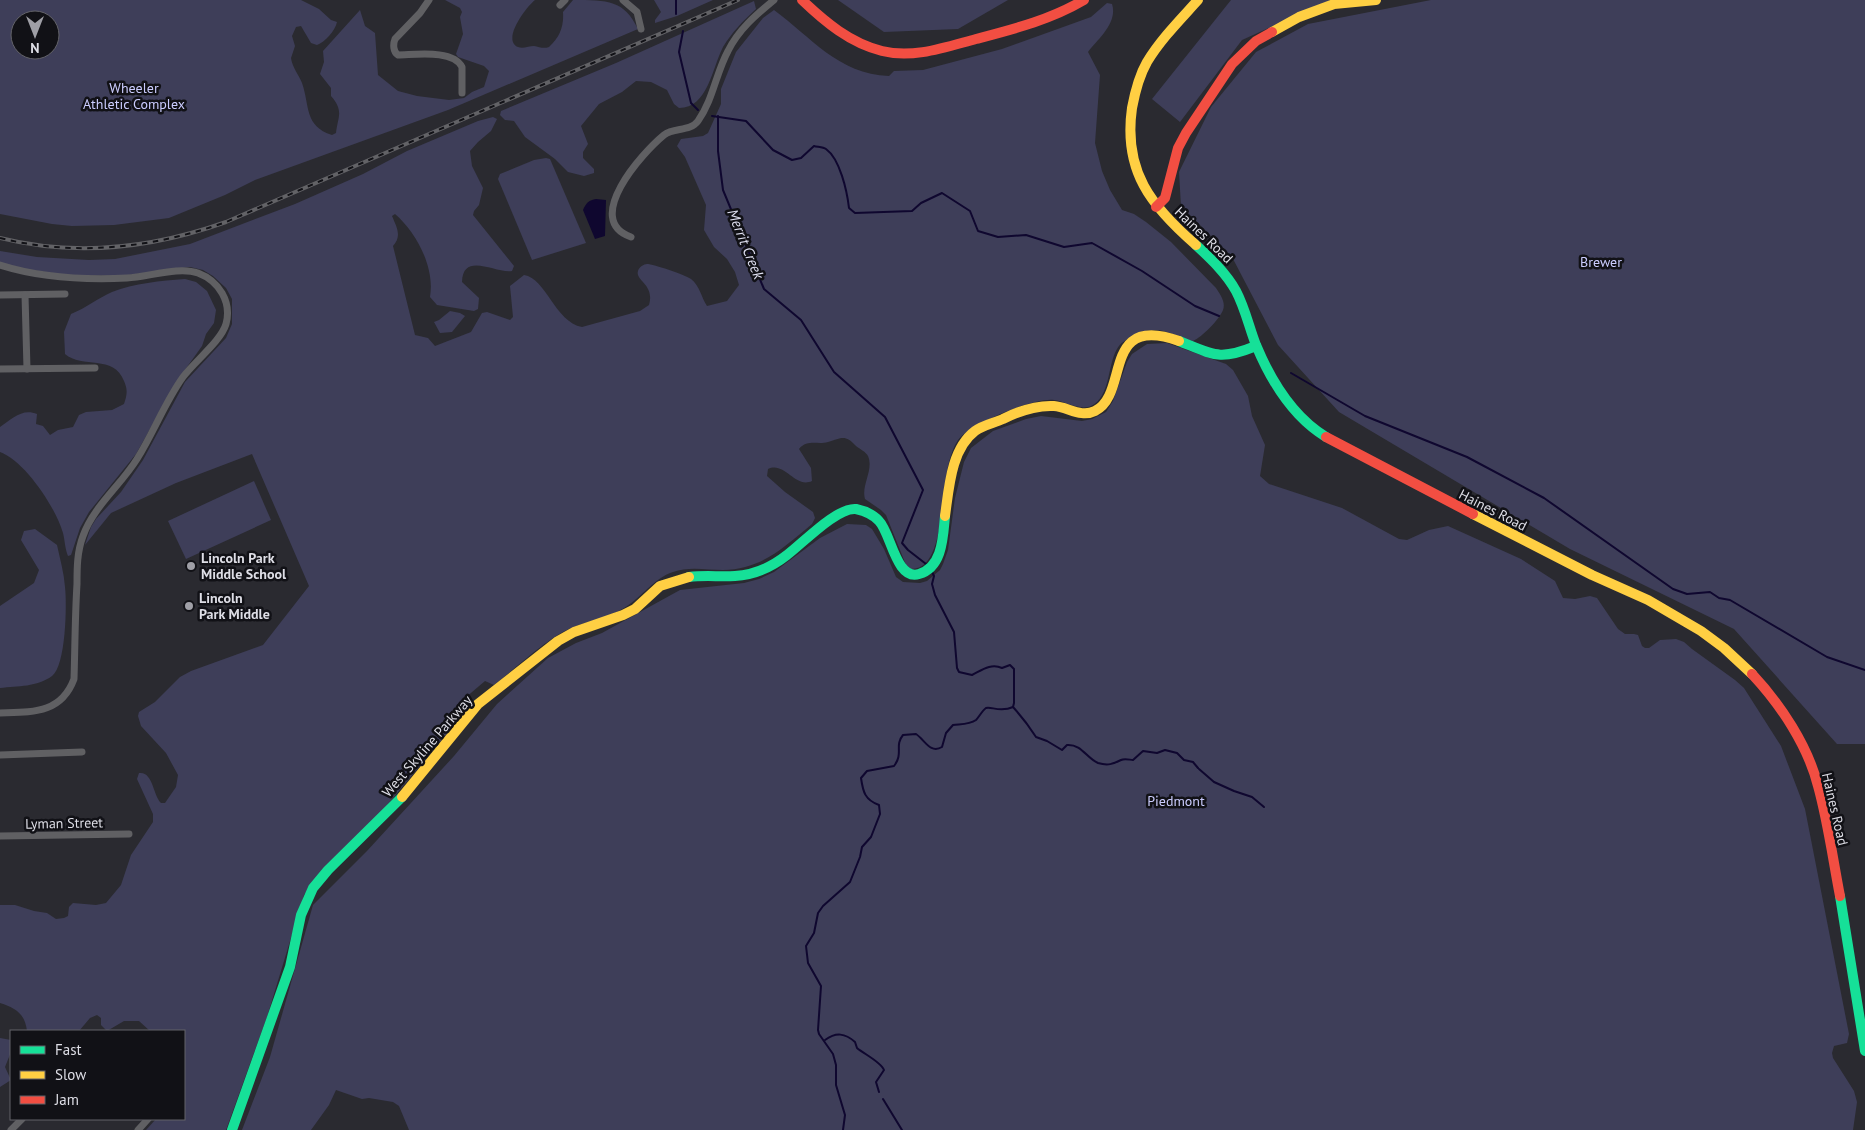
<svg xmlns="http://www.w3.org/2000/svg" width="1865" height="1130" font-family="'PT Sans',sans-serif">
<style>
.green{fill:#3e3e59;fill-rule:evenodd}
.water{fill:#0f072f}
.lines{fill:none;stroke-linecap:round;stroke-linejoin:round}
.stream{stroke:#0f072f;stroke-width:2}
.street{stroke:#606063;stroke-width:7}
.fast{stroke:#16e098;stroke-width:10}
.slow{stroke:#ffcf43;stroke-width:10}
.jam{stroke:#f24e42;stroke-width:10}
.rail-casing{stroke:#626266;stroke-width:4}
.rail{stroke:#111116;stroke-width:2;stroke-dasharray:5.5;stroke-linecap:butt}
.poi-dot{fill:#9f9fa6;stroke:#111116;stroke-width:2}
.labels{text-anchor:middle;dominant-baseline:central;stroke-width:5;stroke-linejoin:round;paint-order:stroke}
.park-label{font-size:14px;fill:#cbccfe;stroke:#111116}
.street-label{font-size:14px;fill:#dedee6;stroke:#111116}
.poi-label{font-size:14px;font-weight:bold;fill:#dedee6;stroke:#111116;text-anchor:start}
.water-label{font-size:15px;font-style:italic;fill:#dedff0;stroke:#111116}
</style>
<rect width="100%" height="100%" fill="#2a2a30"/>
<g class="green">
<path d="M0 0H301L319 9 331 20 337 22C335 31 325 42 317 45L311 43 301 26 296 27 292 36 295 46 291 58C292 67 299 75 302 83 310 106 304 126 332 135L336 133C338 116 344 111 331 96V88L320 74 324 62 323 51 360 10 365 26 375 33 378 75 398 91 417 96 449 100 464 98 472 92 484 87 489 71 484 66 458 57 456 54 463 34 460 17 462 12 460 8 445 0H535C527 6 501 40 518 47 523 49 529 46 534 46 539 47 544 49 549 47 560 37 564 26 563 12L573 0C608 0 624 0 638 29L448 110 255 180 225 195 169 218 114 225 72 226 52 224 0 214ZM20 20H50V50H20Z"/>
<polygon points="654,0 713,0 677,16 655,23 655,20 661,12"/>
<polygon points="838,0 1008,0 958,29 884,32"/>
<polygon points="1231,0 1331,0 1242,40 1180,122 1152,99"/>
<polygon points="1431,0 1865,0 1865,744 1837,744 1734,629 1570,549 1339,412 1278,345 1232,257 1181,206 1179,172 1211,107 1256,52 1308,24"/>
<path d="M754 1 756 9C743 21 732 32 723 47 712 68 708 108 679 108L674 104 667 90 651 82 636 81 622 92 599 104 581 126 588 144 583 152V158L594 169V173L584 176 568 172 555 159 525 137 514 121 505 120 500 115 501 111 616 63Z"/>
<path d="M1107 3 1112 4C1118 23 1098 39 1088 52L1100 75 1095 143 1102 171 1110 190 1122 210 1134 214 1146 222 1171 242 1216 288C1220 294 1226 302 1223 310 1219 320 1202 337 1193 341 1181 338 1165 329 1153 330 1145 330 1138 333 1131 337 1126 340 1120 343 1117 349 1107 366 1111 396 1091 406 1079 411 1065 401 1054 400 1035 397 969 424 958 440 950 452 947 470 945 484 941 504 942 570 911 569L906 565 886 515 881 510 865 499C861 485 874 470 868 456 866 452 860 449 856 446 845 434 842 438 828 442 818 445 807 439 799 449L811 468 812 481C795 489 785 461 768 469L767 476 785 492 813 512 815 518 812 524C783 548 762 569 723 570 707 570 689 566 673 572 654 578 641 598 624 608 608 618 588 621 571 628 547 638 515 669 494 685L485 681 465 698 446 719 450 725 449 731 378 816 324 868 304 895 267 1017 226 1130H146L156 1119H184V1031H150L139 1021H124L107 1031 101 1025V1018L97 1015 90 1018 79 1031H27C25 1014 16 1008 0 1003V905H15L34 911 47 913 56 919 64 918 68 916 69 907 73 903 96 905 106 903 121 885 131 855 153 822V814L137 779 139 773C153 771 153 795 161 803H165L176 787 178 775 166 753 141 726 138 716 139 712 155 702 180 677 191 671 263 645 309 586 252 454 176 483 111 513 85 545 91 527 96 519 121 492 143 460 185 382 226 338 232 324V299L226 288 213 276 203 270 190 267 121 276 67 275 24 269 0 263V251L37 257 89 260 115 259 190 244 295 204 363 174 407 151 478 121 493 117 497 119 491 131 478 142 470 151 472 166 483 188 479 205 474 211 473 215 514 266 512 271C496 274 463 251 462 282L479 298 478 309 474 311 437 305 430 297C435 268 417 233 395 214L392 216C397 228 402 236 393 246L415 335 428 338 435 346 471 332 482 313 487 312 510 320 513 317 510 286 524 275C546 278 555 322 582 327L640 311 649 305C655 284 635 281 638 271 639 267 644 264 647 264 653 264 686 275 691 279 700 286 701 297 707 306L727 301 739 285 735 272 727 259 714 247 704 230 706 205 685 157 677 146 681 139 703 136 708 133 721 104V89L736 52 763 18 774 10C811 37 838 74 889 76L894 71 923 70 1002 49 1091 17Z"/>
<polygon points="546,158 550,159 586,243 532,260 498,179 500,174 534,160"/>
<path d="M185 279 196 282 207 291 216 310 214 323 206 334 202 346 177 381 136 454 89 512 80 528 71 555 68 556C65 549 65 541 63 533 56 508 25 461 0 452V427C12 419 22 408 37 414L36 424 43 426 50 435 58 430 73 427 79 415 86 412 112 410 124 404C127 395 128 390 124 381 114 354 82 369 65 354L64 332 71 314C86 308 98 298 112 292 134 283 161 281 185 279Z"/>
<polygon points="450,311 460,313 465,316 452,332 440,333 434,322 439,320"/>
<polygon points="1167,343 1226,364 1233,370 1248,396 1252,416 1265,445 1260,476 1269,484 1342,508 1399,539 1407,540 1429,530 1448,526 1521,559 1555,581 1563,598 1575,599 1590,596 1597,598 1618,629 1625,634 1634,634 1638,635 1642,646 1645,648 1649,648 1660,640 1676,639 1684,642 1692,649 1735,680 1744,688 1781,746 1805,809 1849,1034 1847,1043 1834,1046 1832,1053 1833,1058 1854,1091 1857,1102 1853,1130 409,1130 399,1106 393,1102 369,1098 362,1099 336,1090 329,1105 311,1130 242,1130 270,1057 313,905 367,851 454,756 497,704 548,658 576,643 602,633 680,590 744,583 759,579 774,572 820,538 847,524 866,525 872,529 884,549 896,577 903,582 920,583 927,581 940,570 943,564 948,550 955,498 964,462 971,448 993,431 1026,419 1041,416 1082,421 1092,419 1106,412 1113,401 1127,362 1132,354 1147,344"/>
<polygon points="254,481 271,520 186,559 168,521"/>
<path d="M35 529 57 545C60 559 64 573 65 587 67 604 66 666 52 676 37 687 18 686 0 688V606L34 583 39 570 21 540 24 531Z"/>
<polygon points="0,1038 11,1040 11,1052 5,1067 11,1080 0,1087"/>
</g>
<path class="water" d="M596 199 606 200 605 236 595 239 583 210C586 203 589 200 596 199Z"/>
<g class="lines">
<g class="stream">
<polyline points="676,0 676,14"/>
<polyline points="683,31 679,52 691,103 698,110"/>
<path d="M712 116 746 121 773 150 792 160 801 158 814 146C817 147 823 147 826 149 840 159 847 191 849 208L855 213 912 211 921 203 942 193 970 211 978 231 998 237 1026 235 1064 247 1092 243 1142 271 1195 306 1219 316"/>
<polyline points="718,116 718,151 723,190 764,289 801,320 834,372 885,417 923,490 902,543 908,550 926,564"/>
<polyline points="1291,373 1365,416 1467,457 1544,498 1673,589 1687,594 1710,592 1719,598 1730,600 1827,657 1865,670"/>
<path d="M1013 707C1022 717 1029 726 1036 737L1047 741 1062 750 1067 745C1082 744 1086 758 1098 763 1108 766 1113 764 1121 760 1125 758 1130 760 1133 760L1143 751 1157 753 1165 750 1177 753 1184 760 1193 762 1198 768"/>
<polyline points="1199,769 1214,782 1234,791 1252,797 1264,807"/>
<path d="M825 1040C836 1032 845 1033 855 1042L857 1048C864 1054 881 1062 884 1070L876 1082 879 1092"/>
<polyline points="883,1099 902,1130"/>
<path d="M843 1130 845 1115 836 1085V1065L833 1054 819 1034 818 1030 821 986 808 963 806 946 814 933 818 913 823 906 850 882 860 857 862 847 871 837 880 814 879 805C865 800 863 792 861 778L867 771 894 766C904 753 894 746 903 735L916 734C925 740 930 754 942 747L946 733 953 725C960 724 969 725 976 720 979 717 982 711 986 708 991 706 1000 713 1013 707L1014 703V669L1010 665 1002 668C991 663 982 670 972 675L959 672 957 668 954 632 935 595 932 584 934 576 931 570"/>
</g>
<g class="street">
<path d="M429 0 420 13 395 39C393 44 393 52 398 55 414 55 453 49 462 67V93"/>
<polyline points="623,0 637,12 641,29"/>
<polyline points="560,5 565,0"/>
<path d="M631 237C582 220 642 153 664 135 674 127 690 132 698 121 713 100 716 73 728 51 739 29 756 15 774 0"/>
<path d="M0 265C41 278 85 280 127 278 148 277 179 266 198 273 219 281 232 302 226 324 221 341 195 361 183 377 165 402 154 432 137 459 121 485 93 507 83 536 77 552 77 568 77 584 75 616 75 647 74 679 61 714 32 712 0 713"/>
<polyline points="0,295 65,294"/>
<polyline points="25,295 27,369"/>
<polyline points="0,369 95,368"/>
<polyline points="0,755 82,752"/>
<polyline points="0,836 129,834"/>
<polyline points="11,1130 22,1119"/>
<polyline points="138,1130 148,1119"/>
</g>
<g class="fast">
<path d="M1196 245C1211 259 1226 273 1236 291 1245 308 1249 327 1256 345 1271 381 1293 417 1326 437"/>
<path d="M1179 341C1214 355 1219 361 1256 346"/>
<path d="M689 577C705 575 720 577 735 576 754 575 773 566 787 555 803 543 837 507 856 509 865 511 873 514 879 521 891 533 896 581 919 574 943 567 943 536 945 516"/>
<polyline points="1840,896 1865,1051"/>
<polyline points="232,1130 290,967 301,915 313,888 328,870 402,797"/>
</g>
<g class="slow">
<polyline points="1272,32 1299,17 1334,4 1376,0"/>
<path d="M1196 245C1151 206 1123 171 1132 108 1135 92 1139 76 1147 62 1161 39 1180 20 1198 0"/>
<polyline points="1473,514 1592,575 1648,600 1701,631 1724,648 1752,674"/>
<path d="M945 516C949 488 951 449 975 431 983 425 994 423 1003 419 1019 411 1036 405 1054 406 1068 407 1081 418 1095 411 1130 394 1101 313 1179 341"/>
<polyline points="402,797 478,704 558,641 574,632 623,615 635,609 660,586 689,577"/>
</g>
<g class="jam">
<path d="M802 0C825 22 850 43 882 51 913 59 946 47 976 39 1014 29 1050 20 1084 0"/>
<polyline points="1156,207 1165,198 1178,148 1186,133 1232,64 1256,41 1272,32"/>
<polyline points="1326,437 1473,514"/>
<path d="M1752 674C1781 705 1808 746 1818 786 1828 822 1833 860 1840 896"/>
</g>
<defs>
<path id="rail" d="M0 238C76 257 153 248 226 222L738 0"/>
</defs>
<use href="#rail" class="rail-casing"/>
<use href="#rail" class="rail"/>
</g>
<g class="poi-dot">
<circle cx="191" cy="566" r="5"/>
<circle cx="189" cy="606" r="5"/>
</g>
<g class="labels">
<g class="park-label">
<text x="134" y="88">Wheeler<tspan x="134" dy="16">Athletic Complex</tspan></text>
<text x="1601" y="262">Brewer</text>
<text x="1176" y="801">Piedmont</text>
</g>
<g class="street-label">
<text transform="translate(1204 235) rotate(44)">Haines Road</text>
<text transform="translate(1493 510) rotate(27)">Haines Road</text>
<text transform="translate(427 746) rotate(-49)">West Skyline Parkway</text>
<text transform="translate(1835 809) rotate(77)">Haines Road</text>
<text transform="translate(64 823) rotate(-1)">Lyman Street</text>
</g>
<g class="poi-label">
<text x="201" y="558">Lincoln Park<tspan x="201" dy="16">Middle School</tspan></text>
<text x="199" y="598">Lincoln<tspan x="199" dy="16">Park Middle</tspan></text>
</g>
<g class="water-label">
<text transform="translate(746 244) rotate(68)">Merrit Creek</text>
</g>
</g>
<rect x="10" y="1030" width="175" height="90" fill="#111116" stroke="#636369"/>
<rect x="20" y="1046" width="25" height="8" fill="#16e098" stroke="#636369"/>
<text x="55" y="1055" font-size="15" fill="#dedee6">Fast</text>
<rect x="20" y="1071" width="25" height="8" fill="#ffcf43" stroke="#636369"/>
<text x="55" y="1080" font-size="15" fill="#dedee6">Slow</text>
<rect x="20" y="1096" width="25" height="8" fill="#f24e42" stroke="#636369"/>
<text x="55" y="1105" font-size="15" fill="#dedee6">Jam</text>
<g transform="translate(35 35) rotate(180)"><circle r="24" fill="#111116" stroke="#636369"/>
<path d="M0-4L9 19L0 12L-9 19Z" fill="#9f9fa6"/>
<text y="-8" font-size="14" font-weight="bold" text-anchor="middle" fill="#dedee6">N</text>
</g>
</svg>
